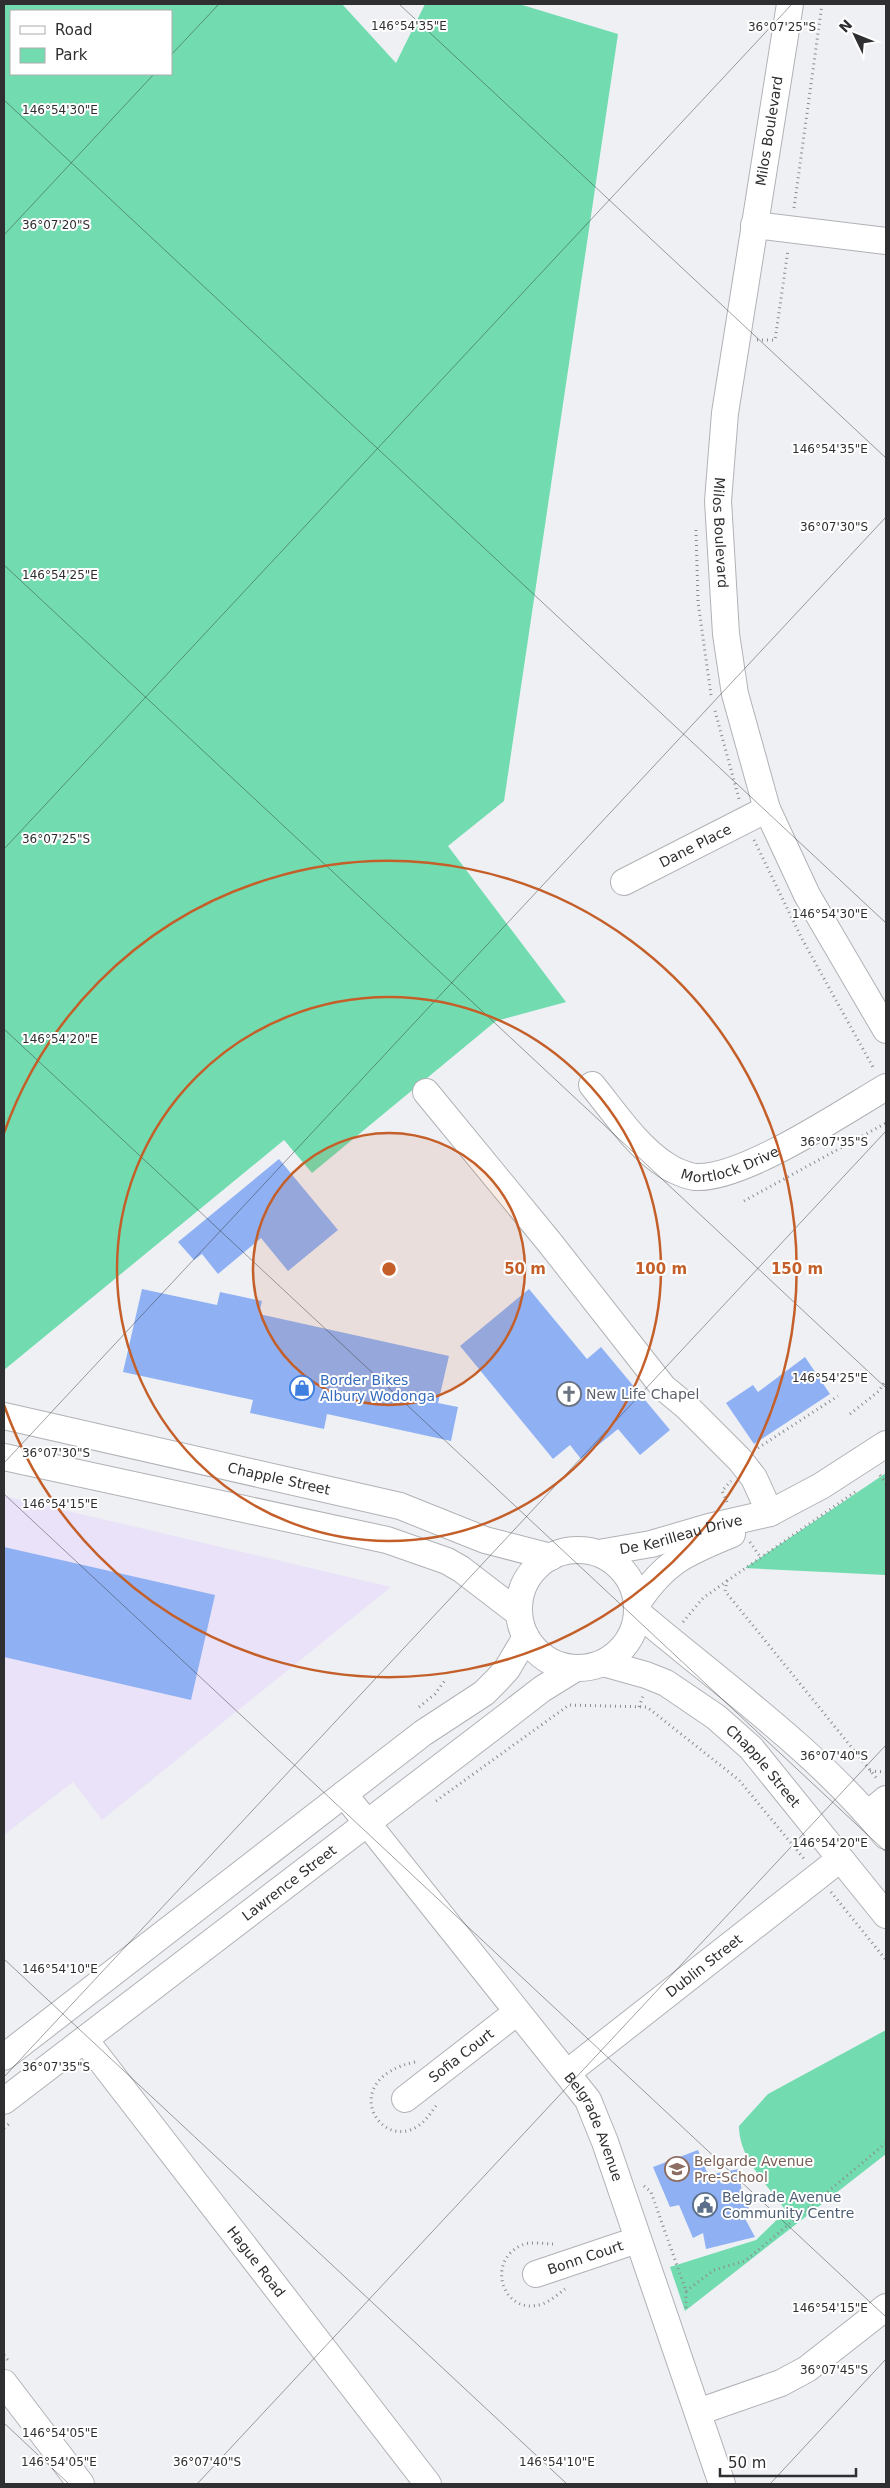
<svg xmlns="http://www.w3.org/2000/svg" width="890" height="2488" font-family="'DejaVu Sans',sans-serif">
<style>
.industrial{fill:#eae2f8}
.green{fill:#72dcb0;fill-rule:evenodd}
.building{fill:#8fb1f4}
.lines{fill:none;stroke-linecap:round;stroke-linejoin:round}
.minor-casing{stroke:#b0b2b6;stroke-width:28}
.path{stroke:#8a8b8e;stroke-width:3;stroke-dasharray:1 4;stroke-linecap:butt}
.minor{stroke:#fff;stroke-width:26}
.ticks{fill:none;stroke:#2f2f31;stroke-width:1;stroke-opacity:0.45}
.ring{fill:none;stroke:#c45f2a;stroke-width:2.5}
.labels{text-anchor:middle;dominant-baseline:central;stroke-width:4;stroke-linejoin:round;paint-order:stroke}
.street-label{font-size:14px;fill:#2f2f31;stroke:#fff}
.shop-label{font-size:14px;fill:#366cbe;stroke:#fff;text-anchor:start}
.worship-label{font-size:14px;fill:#5b616d;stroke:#fff;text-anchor:start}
.education-label{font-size:14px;fill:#785e54;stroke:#fff;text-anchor:start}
.service-label{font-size:14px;fill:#4e5e75;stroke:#fff;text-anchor:start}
.ticks-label{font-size:12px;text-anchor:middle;fill:#2f2f31;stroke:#fff;stroke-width:4;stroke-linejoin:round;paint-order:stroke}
.centre{fill:#c45f2a;stroke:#fff;stroke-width:2.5}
.ring-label{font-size:15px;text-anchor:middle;font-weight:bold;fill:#c45f2a;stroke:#fff;stroke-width:4;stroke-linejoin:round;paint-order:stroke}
</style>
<rect width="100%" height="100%" fill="#eef0f4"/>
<polygon class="industrial" points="4,1496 391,1587 102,1820 73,1782 4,1835"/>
<g class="green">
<path d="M4 4H342L396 63 425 4H519L618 34 504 801 448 846 566 1002 496 1021 312 1173 284 1140 4 1370ZM11 11H171V74H11Z"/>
<polygon points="886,1473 886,1575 744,1568 745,1568"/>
<path d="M886 2030V2154L685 2311 670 2267 756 2240 786 2211C768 2185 739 2159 739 2126L768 2094Z"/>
</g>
<g class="building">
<polygon points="279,1159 338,1230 288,1271 261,1238 218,1274 202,1254 194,1260 178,1242"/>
<polygon points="142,1289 217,1305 220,1292 262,1301 259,1314 449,1356 438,1403 458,1407 451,1441 327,1414 324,1429 250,1413 253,1400 123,1372"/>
<polygon points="529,1289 587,1359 601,1347 670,1430 640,1455 618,1429 581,1459 570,1445 553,1459 460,1346"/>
<polygon points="805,1357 830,1394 754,1444 726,1403 753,1385 758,1392"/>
<polygon points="4,1547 215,1595 191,1700 4,1657"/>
<polygon points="698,2150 708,2175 739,2169 743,2202 751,2210 742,2213 755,2237 706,2249 703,2233 693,2238 679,2205 670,2207 653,2167"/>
</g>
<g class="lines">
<defs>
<g id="minor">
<path id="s1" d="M790 4 725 413 718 501 726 634 735 694 767 809 807 895 886 1030"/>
<polyline points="754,225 886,241"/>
<path id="s2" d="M624 882 767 809"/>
<path id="s3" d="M592 1085C615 1113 636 1146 667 1166 673 1170 687 1176 695 1177 743 1180 843 1112 886 1087"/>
<polyline points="426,1092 550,1243 663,1387 687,1407 740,1460 754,1478 770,1513"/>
<path id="s4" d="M4 1416 400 1506 485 1540 551 1557"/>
<polyline points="4,1457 387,1540 447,1561 461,1569 517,1612"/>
<circle cx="578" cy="1609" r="59"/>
<path id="s5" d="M599 1553 651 1544 709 1527 770 1513 821 1486 886 1444"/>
<path d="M638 1602C666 1560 687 1553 732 1534"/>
<path d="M638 1613C723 1685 816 1750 886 1836"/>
<path id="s6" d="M603 1663 646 1675 666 1683 716 1717 751 1748 886 1915"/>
<path id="s7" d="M344 1794 588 2100 605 2142 722 2484"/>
<polyline points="868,1814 886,1799"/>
<path id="s8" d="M85 2040 428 2484"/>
<polyline points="4,2057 423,1733 484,1693 497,1680 507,1669 526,1637"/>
<path id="s9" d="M567 2073 840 1859"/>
<path id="s10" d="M405 2099 517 2012"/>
<path id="s11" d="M4 2101 511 1713 542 1689 576 1668"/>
<path id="s12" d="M536 2274 637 2240"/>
<polyline points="4,2383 81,2484"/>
<polyline points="698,2412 781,2383 807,2369 886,2307"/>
</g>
</defs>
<use href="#minor" class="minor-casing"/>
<g class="path">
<polyline points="794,208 822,4"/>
<polyline points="757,340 775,340 788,250"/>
<polyline points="696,530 698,602 711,695"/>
<polyline points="715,711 739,799"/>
<polyline points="754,840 801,937 874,1069"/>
<polyline points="744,1201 886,1123"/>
<polyline points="850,1414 879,1391 886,1380"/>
<polyline points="758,1448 838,1396"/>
<polyline points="880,1475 886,1484"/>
<polyline points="855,1492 727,1581 725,1591 878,1780"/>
<polyline points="727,1502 722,1491 731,1481"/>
<polyline points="750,1542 761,1558"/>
<polyline points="683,1622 703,1598 727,1581"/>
<polyline points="419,1707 435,1694 446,1679"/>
<polyline points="639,1707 643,1696"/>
<polyline points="870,1771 886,1772"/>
<polyline points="436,1801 569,1705 647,1707 739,1780 805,1860"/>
<polyline points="831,1892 886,1960"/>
<path d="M415 2062C337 2079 379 2152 418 2126 427 2120 432 2111 438 2103"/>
<polyline points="4,2128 10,2123"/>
<polyline points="644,2186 651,2192 686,2291 686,2308"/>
<path d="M553 2244C544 2244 531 2241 522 2245 484 2262 504 2317 542 2304 551 2301 558 2294 565 2289"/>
<polyline points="686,2291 714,2270 745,2261 886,2143"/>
<polyline points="4,2355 10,2363"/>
</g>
<use href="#minor" class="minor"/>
</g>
<path class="ticks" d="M399 4 886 458M171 55 219 4M4 100 886 923M4 235 154 74M4 565 886 1388M4 849 792 4M4 1029 886 1852M4 1463 886 517M4 1494 886 2317M4 1959 567 2484M4 2077 886 1131M4 2423 69 2484M197 2484 886 1745M770 2484 886 2359"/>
<circle cx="389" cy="1269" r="136" fill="#c45f2a" fill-opacity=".12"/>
<g class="ring">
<circle cx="389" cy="1269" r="136"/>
<circle cx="389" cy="1269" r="272"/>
<path d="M4 1133A408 408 0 1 1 4 1405"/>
</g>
<defs>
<symbol id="shop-ring" viewBox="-11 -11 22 22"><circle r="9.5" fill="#fff" stroke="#3f7fe0" stroke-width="1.5"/><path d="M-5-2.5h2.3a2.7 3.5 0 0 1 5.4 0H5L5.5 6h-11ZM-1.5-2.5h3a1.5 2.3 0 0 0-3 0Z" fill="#3f7fe0"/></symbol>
<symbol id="church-ring" viewBox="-11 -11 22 22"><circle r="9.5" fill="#fff" stroke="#6b7280" stroke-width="1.5"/><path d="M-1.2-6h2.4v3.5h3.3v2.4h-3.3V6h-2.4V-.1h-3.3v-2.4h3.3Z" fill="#6b7280"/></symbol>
<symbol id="school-ring" viewBox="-11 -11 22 22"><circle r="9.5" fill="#fff" stroke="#8d6e63" stroke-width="1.5"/><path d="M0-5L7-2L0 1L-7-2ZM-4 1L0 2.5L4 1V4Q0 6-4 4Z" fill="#8d6e63"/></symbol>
<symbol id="civic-ring" viewBox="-11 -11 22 22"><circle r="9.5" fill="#fff" stroke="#5c6f8a" stroke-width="1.5"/><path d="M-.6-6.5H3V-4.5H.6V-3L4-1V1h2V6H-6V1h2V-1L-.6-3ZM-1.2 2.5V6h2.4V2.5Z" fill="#5c6f8a"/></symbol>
</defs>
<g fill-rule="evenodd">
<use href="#shop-ring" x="288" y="1374" width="28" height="28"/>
<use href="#church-ring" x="555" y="1380" width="28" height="28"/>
<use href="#school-ring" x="663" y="2155" width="28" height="28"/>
<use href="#civic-ring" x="691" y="2191" width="28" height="28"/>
</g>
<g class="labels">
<g class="street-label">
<text transform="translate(769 131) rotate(-81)">Milos Boulevard</text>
<text stroke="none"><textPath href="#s1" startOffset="534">Milos Boulevard</textPath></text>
<text stroke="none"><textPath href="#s2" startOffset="80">Dane Place</textPath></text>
<text stroke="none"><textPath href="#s3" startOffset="178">Mortlock Drive</textPath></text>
<text stroke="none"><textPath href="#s4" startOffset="282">Chapple Street</textPath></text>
<text stroke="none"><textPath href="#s5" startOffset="84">De Kerilleau Drive</textPath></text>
<text stroke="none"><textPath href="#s6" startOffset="195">Chapple Street</textPath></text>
<text stroke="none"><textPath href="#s11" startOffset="359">Lawrence Street</textPath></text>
<text stroke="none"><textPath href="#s9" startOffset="174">Dublin Street</textPath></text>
<text stroke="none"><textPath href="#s10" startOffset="71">Sofia Court</textPath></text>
<text stroke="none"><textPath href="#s7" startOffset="418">Belgrade Avenue</textPath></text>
<text stroke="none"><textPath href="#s12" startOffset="52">Bonn Court</textPath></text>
<text stroke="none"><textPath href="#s8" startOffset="280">Hague Road</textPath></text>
</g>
<g class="shop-label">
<text x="320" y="1380">Border Bikes<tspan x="320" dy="16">Albury Wodonga</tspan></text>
</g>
<g class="worship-label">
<text x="586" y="1394">New Life Chapel</text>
</g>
<g class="education-label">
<text x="694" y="2161">Belgarde Avenue<tspan x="694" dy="16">Pre-School</tspan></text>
</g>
<g class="service-label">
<text x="722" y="2197">Belgrade Avenue<tspan x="722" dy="16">Community Centre</tspan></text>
</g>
</g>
<g class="ticks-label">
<text x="409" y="30">146°54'35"E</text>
<text x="782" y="31">36°07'25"S</text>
<text x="60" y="114">146°54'30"E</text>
<text x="56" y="229">36°07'20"S</text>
<text x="830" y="453">146°54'35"E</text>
<text x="834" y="531">36°07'30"S</text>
<text x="60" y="579">146°54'25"E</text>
<text x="56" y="843">36°07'25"S</text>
<text x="830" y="918">146°54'30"E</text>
<text x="60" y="1043">146°54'20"E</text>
<text x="834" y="1146">36°07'35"S</text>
<text x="830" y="1382">146°54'25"E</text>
<text x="56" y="1457">36°07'30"S</text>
<text x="60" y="1508">146°54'15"E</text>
<text x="834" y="1760">36°07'40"S</text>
<text x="830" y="1847">146°54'20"E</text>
<text x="60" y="1973">146°54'10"E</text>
<text x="56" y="2071">36°07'35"S</text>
<text x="830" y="2312">146°54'15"E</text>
<text x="834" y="2374">36°07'45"S</text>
<text x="60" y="2437">146°54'05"E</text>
<text x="207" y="2466">36°07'40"S</text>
<text x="59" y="2466">146°54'05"E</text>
<text x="557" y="2466">146°54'10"E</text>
</g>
<circle cx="389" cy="1269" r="8" class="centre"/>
<g class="ring-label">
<text x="525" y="1274">50 m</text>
<text x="661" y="1274">100 m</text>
<text x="797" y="1274">150 m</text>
</g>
<rect width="890" height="2488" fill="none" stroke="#2f2f31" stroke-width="10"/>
<rect x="10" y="10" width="162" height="65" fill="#ffffff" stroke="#acacad"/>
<rect x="20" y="26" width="25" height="8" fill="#ffffff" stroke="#acacad"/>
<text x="55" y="35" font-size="15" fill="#2f2f31">Road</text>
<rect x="20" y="48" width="25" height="15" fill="#72dcb0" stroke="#acacad"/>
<text x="55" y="60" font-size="15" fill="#2f2f31">Park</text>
<g transform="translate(855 35) rotate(313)" stroke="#ffffff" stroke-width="4" paint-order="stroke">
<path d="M0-4L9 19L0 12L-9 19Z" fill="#2f2f31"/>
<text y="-8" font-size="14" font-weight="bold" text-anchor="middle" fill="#2f2f31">N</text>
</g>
<path d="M720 2468v8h136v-8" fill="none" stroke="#2f2f31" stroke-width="2.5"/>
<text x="728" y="2468" font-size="15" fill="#2f2f31" stroke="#ffffff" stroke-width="4" paint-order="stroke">50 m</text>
</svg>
